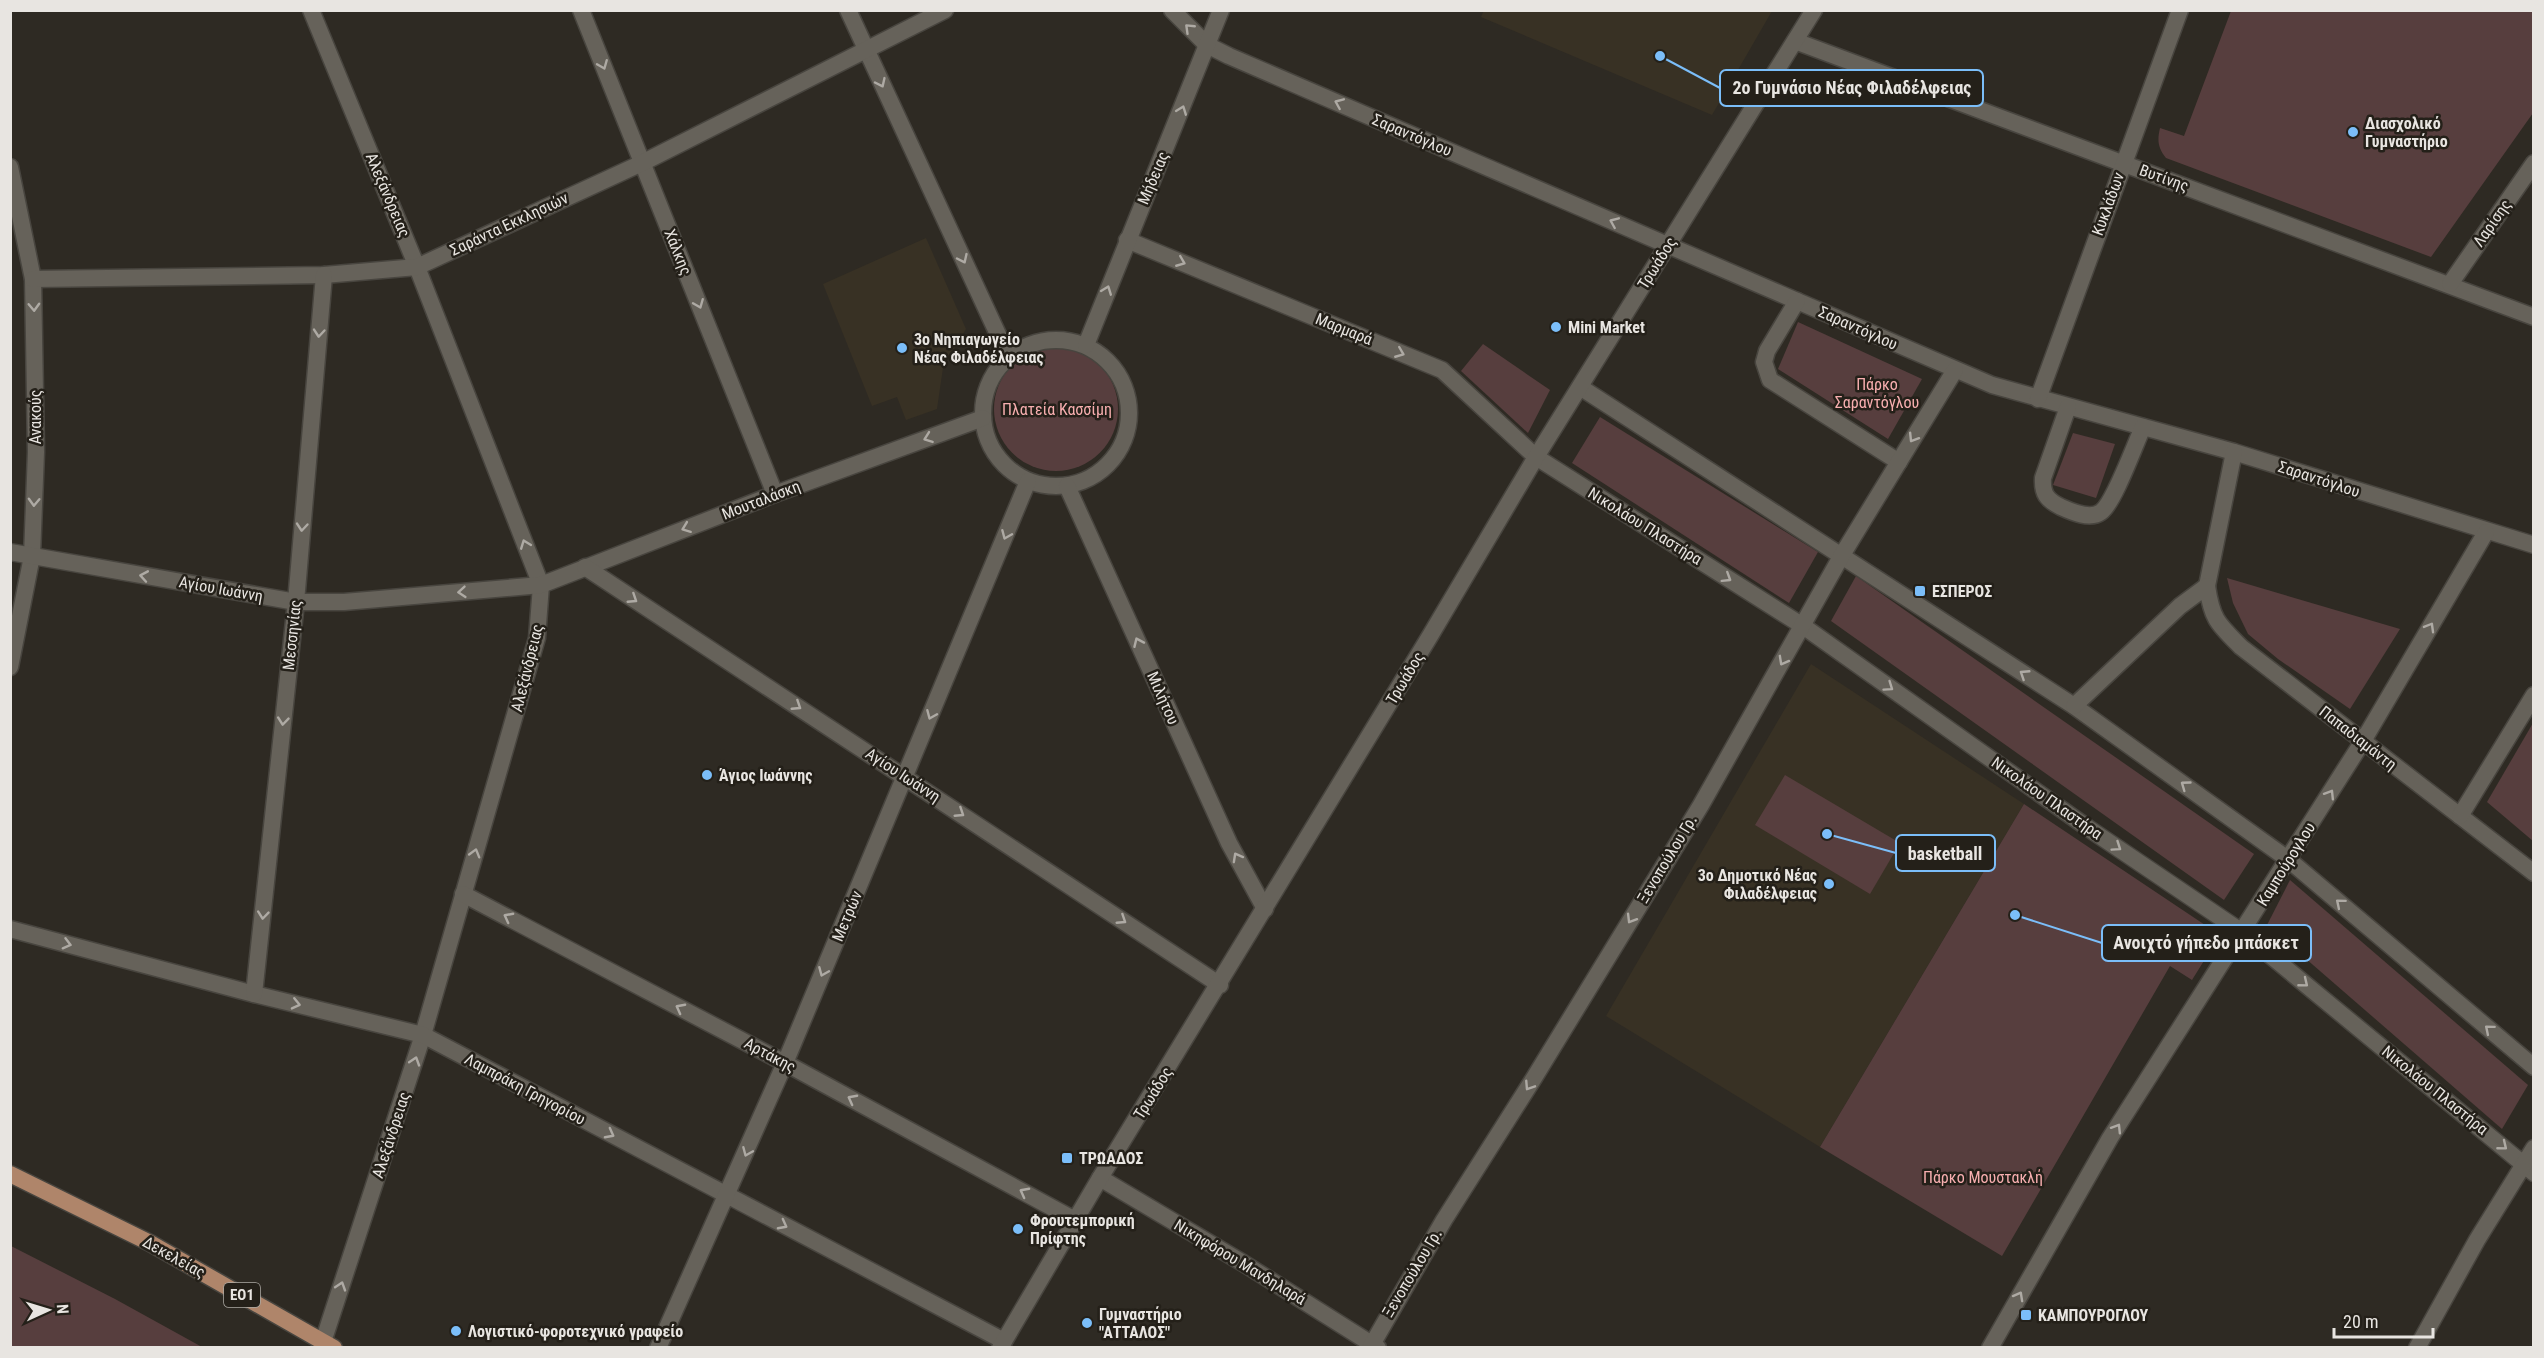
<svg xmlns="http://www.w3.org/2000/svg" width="2544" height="1358" font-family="'Roboto Condensed',sans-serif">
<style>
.built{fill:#383124}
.green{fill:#573e3e}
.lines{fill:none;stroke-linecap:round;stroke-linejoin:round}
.minor-casing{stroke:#48453f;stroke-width:19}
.tertiary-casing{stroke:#48453f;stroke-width:19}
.primary-casing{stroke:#48453f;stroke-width:19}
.minor{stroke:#66625a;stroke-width:16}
.tertiary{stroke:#66625a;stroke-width:16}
.primary{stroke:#af856a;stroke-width:16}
.oneway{stroke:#aeaaa4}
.poi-dot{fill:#7bbef9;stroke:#242019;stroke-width:2}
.labels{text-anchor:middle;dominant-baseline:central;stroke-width:5;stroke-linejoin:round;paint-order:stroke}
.shield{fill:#242019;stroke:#adaaa5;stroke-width:1.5}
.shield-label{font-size:15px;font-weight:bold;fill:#e8e5e1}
.poi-label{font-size:16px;font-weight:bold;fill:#e8e5e1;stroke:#242019;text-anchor:start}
.street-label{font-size:16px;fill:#e8e5e1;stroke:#242019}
.park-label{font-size:16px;fill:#f8afb0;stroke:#242019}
.leader{fill:none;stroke:#7bbef9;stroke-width:2}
.callout-dot{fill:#7bbef9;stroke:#242019;stroke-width:2}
.callout{fill:#242019;stroke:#7bbef9;stroke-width:2}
.callout-label{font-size:18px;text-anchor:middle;font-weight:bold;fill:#e8e5e1}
</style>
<rect width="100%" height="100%" fill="#2e2a23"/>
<g class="built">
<polygon points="1484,10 1772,10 1772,11 1712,115 1481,17"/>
<polygon points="926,238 966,329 943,368 937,409 906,420 897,397 872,406 823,284"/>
<polygon points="1811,664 2024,804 1820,1147 1606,1016"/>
</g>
<g class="green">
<path d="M2231 11H2533V113L2431 257 2166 158C2158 148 2157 141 2160 128L2184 136Z"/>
<polygon points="1798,322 1922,379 1888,439 1778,369"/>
<polygon points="1483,344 1550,390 1528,433 1461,371"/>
<circle cx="1056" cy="409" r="62"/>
<polygon points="1600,417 1818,552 1789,603 1572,463"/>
<polygon points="2073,433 2115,444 2096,498 2053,485"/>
<polygon points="1856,576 2254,854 2224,900 1831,621"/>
<polygon points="2227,578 2400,629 2350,709 2278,659 2248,634 2233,603"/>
<polygon points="2533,723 2533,841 2487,802"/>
<polygon points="1785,775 1900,843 1870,894 1755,825"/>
<polygon points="2024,804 2220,935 2192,980 2170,966 2002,1256 1820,1147"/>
<polygon points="2290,880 2528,1085 2502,1129 2267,925"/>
<polygon points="11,1246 115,1299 202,1347 11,1347"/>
</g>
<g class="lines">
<defs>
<g id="minor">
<polyline points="311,10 417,267 541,585 537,638 423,1035 323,1342"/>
<polyline points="581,10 775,494"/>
<polyline points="848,10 1008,356"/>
<polyline points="1172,10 1207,45 1229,56 1992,385 2234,452 2534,545"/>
<polyline points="1795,41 2534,317"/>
<polyline points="10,167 33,279 36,452 32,556 10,667"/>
<polyline points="1127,240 1442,370 1536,457 1803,626 2088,828 2242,932 2534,1173"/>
<polyline points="33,279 324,275 417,267 642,163 945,10"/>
<polyline points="2450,284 2534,163"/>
<polyline points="1797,301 1767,351 1764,362 1770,380 1899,462"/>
<circle cx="1056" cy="413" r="73"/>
<polyline points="1086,345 1221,10"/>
<polyline points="1580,387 2074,706 2289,860 2534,1067"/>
<polyline points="2038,399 2180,10"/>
<path d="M2068 407 2043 478C2042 494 2047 500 2061 507 2072 512 2090 520 2101 512 2114 503 2135 444 2143 427"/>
<polyline points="1067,486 1229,843 1265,909"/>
<polyline points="10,552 296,602 344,602 541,585 775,494 983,418"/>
<polyline points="585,567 1220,985"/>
<polyline points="2207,586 2234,452"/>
<path d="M2074 706 2180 606 2207 586C2212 620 2218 624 2241 647L2534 873"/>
<polyline points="2460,816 2534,695"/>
<polyline points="463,894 785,1063 1075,1220"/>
<polyline points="10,929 254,994 423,1035 1004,1341"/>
<polyline points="254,994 296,602 324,275"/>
<polyline points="1100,1178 1243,1263 1378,1348"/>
<polyline points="658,1348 785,1063 1028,481"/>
<polyline points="1370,1348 1444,1220 1534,1078 1701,805 1842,555 1955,370"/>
<polyline points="1990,1348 2110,1138 2363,741 2486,532"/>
<polyline points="2417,1348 2477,1240 2534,1148"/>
</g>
<polyline id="tertiary" points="1000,1348 1100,1178 1430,636 1536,457 1814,10"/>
<polyline id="primary" points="10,1174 150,1243 334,1348"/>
</defs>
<use href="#minor" class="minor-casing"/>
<use href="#tertiary" class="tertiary-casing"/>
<use href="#primary" class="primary-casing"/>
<use href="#minor" class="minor"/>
<use href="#tertiary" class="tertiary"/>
<use href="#primary" class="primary"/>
</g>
<defs><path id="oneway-chevron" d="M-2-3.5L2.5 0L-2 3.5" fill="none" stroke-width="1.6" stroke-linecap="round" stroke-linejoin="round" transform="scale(1.5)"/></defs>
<g class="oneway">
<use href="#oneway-chevron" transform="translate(1189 28) rotate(-136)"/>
<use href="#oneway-chevron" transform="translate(603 65) rotate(68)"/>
<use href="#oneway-chevron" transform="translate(881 83) rotate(65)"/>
<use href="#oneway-chevron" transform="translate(1339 103) rotate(-157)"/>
<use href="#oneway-chevron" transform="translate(1182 110) rotate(-69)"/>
<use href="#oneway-chevron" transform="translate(1614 222) rotate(-157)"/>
<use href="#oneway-chevron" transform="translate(963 259) rotate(65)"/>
<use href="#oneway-chevron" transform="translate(1181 262) rotate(22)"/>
<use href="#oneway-chevron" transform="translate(1107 290) rotate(-69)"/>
<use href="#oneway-chevron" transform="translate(699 304) rotate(68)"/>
<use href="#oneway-chevron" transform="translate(34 307) rotate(88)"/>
<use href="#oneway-chevron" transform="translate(319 333) rotate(95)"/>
<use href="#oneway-chevron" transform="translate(1400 353) rotate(22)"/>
<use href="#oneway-chevron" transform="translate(928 438) rotate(160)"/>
<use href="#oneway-chevron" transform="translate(1913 438) rotate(122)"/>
<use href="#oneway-chevron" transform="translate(34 502) rotate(92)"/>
<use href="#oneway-chevron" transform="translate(302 527) rotate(95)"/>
<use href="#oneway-chevron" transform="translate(686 528) rotate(159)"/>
<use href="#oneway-chevron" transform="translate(1006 535) rotate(113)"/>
<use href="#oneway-chevron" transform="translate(525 544) rotate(-111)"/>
<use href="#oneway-chevron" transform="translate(144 576) rotate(-170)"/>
<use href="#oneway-chevron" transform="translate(1727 578) rotate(32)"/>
<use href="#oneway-chevron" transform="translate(462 592) rotate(175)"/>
<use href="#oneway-chevron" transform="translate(633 599) rotate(33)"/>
<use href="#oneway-chevron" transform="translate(2430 627) rotate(-60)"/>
<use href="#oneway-chevron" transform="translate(1138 642) rotate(-114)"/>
<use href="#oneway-chevron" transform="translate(1783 661) rotate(119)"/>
<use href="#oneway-chevron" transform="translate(2024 674) rotate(-147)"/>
<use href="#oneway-chevron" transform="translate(1889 687) rotate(35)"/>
<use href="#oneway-chevron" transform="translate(797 706) rotate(33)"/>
<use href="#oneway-chevron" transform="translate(931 715) rotate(113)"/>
<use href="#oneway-chevron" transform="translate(283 721) rotate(96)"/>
<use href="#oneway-chevron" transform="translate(2185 785) rotate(-144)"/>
<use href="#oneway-chevron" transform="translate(2330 794) rotate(-58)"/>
<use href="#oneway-chevron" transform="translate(960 813) rotate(33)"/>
<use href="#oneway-chevron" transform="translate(2117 847) rotate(34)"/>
<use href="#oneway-chevron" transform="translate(475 853) rotate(-74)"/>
<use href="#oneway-chevron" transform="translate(1237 857) rotate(-119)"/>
<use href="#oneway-chevron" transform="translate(2340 903) rotate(-140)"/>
<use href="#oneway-chevron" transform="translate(263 915) rotate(96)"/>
<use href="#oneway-chevron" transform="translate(508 917) rotate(-152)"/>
<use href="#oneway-chevron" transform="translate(1631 919) rotate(121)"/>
<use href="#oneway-chevron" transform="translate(1122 920) rotate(33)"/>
<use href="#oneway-chevron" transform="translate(67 944) rotate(15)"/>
<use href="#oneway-chevron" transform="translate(823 972) rotate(113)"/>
<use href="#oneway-chevron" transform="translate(2304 983) rotate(39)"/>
<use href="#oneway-chevron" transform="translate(296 1004) rotate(13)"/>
<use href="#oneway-chevron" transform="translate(680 1008) rotate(-152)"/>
<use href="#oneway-chevron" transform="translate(2489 1029) rotate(-140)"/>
<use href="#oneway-chevron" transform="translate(415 1061) rotate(-72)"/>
<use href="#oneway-chevron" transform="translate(1529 1086) rotate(123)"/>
<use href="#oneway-chevron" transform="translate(852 1099) rotate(-152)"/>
<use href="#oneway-chevron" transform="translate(2117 1128) rotate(-58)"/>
<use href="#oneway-chevron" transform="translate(610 1134) rotate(28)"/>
<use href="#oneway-chevron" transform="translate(2503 1146) rotate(39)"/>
<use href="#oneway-chevron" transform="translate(747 1152) rotate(113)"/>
<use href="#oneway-chevron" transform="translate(1024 1192) rotate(-152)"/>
<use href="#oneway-chevron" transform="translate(783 1225) rotate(28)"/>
<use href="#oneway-chevron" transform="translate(341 1286) rotate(-72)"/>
<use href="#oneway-chevron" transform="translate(2019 1296) rotate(-61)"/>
</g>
<g class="poi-dot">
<circle cx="2353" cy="132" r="6"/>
<circle cx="1556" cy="327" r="6"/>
<circle cx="902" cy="348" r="6"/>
<rect x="1914" y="585" width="12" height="12" rx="3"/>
<circle cx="707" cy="775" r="6"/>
<circle cx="1829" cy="884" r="6"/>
<rect x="1061" y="1152" width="12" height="12" rx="3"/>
<circle cx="1018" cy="1229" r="6"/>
<rect x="2020" y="1309" width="12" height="12" rx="3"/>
<circle cx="1087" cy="1323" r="6"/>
<circle cx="456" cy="1331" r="6"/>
</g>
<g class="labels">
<rect class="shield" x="224" y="1283" width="36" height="24" rx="4.5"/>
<g class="shield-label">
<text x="242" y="1295">ΕΟ1</text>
</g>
<g class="poi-label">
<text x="2365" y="123">Διασχολικό<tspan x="2365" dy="18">Γυμναστήριο</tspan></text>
<text x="1568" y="327">Mini Market</text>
<text x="914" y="339">3ο Νηπιαγωγείο<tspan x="914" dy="18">Νέας Φιλαδέλφειας</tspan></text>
<text x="1932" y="591">ΕΣΠΕΡΟΣ</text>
<text x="719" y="775">Άγιος Ιωάννης</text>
<text x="1817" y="875" text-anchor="end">3ο Δημοτικό Νέας<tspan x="1817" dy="18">Φιλαδέλφειας</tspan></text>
<text x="1079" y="1158">ΤΡΩΑΔΟΣ</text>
<text x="1030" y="1220">Φρουτεμπορική<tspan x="1030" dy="18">Πρίφτης</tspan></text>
<text x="1099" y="1314">Γυμναστήριο<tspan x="1099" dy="18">"ΑΤΤΑΛΟΣ"</tspan></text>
<text x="2038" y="1315">ΚΑΜΠΟΥΡΟΓΛΟΥ</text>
<text x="468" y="1331">Λογιστικό-φοροτεχνικό γραφείο</text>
</g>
<g class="street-label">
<text transform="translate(1412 135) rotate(23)">Σαραντόγλου</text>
<text transform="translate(1153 178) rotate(-67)">Μήδειας</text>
<text transform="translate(2164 178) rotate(20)">Βυτίνης</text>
<text transform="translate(388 195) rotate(67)">Αλεξάνδρειας</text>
<text transform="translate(2108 204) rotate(-70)">Κυκλάδων</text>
<text transform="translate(2492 223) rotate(-55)">Λαρίσης</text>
<text transform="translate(509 224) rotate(-25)">Σαράντα Εκκλησιών</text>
<text transform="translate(678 252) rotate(68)">Χάλκης</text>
<text transform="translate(1657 263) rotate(-58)">Τρωάδος</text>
<text transform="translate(1858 328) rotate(24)">Σαραντόγλου</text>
<text transform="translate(1344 329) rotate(22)">Μαρμαρά</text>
<text transform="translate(35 417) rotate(-90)">Ανακούς</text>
<text transform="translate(2319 479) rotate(18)">Σαραντόγλου</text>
<text transform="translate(761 500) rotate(-21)">Μουταλάσκη</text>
<text transform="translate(1645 526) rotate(32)">Νικολάου Πλαστήρα</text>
<text transform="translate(221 589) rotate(10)">Αγίου Ιωάννη</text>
<text transform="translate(292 635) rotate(-84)">Μεσσηνίας</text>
<text transform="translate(527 668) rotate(-76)">Αλεξάνδρειας</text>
<text transform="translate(1405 678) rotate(-59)">Τρωάδος</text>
<text transform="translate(1163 698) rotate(66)">Μιλήτου</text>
<text transform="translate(2358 738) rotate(38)">Παπαδιαμάντη</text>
<text transform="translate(903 775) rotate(33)">Αγίου Ιωάννη</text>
<text transform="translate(2047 798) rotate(35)">Νικολάου Πλαστήρα</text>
<text transform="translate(1667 859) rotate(-59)">Ξενoπούλου Γρ.</text>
<text transform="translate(2286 864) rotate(-58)">Καμπούρογλου</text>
<text transform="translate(847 916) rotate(-67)">Μετρών</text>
<text transform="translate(770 1055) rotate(28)">Αρτάκης</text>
<text transform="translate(525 1089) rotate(28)">Λαμπράκη Γρηγορίου</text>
<text transform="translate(2435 1090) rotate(39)">Νικολάου Πλαστήρα</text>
<text transform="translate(1153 1093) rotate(-58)">Τρωάδος</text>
<text transform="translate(391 1135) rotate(-72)">Αλεξάνδρειας</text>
<text transform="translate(174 1257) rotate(29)">Δεκελείας</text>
<text transform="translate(1240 1262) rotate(31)">Νικηφόρου Μανδηλαρά</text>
<text transform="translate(1412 1273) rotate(-59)">Ξενoπούλου Γρ.</text>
</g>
<g class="park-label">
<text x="1877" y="384">Πάρκο<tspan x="1877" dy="18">Σαραντόγλου</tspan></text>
<text x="1057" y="409">Πλατεία Κασσίμη</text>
<text x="1983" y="1177">Πάρκο Μουστακλή</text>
</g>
</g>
<path class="leader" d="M1660 56L1720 88M1827 834L1896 853M2015 915L2102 943"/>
<g class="callout-dot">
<circle cx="1660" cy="56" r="6"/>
<circle cx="1827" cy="834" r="6"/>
<circle cx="2015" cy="915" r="6"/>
</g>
<g class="callout">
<rect x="1720" y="70" width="263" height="36" rx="6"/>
<rect x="1896" y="835" width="99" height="36" rx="6"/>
<rect x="2102" y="925" width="209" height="36" rx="6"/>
</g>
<g class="callout-label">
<text x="1852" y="94">2ο Γυμνάσιο Νέας Φιλαδέλφειας</text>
<text x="1945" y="860">basketball</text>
<text x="2206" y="949">Ανοιχτό γήπεδο μπάσκετ</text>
</g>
<rect width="2544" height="1358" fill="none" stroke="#e8e5e1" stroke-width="24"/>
<g transform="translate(48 1310) rotate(86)" stroke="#242019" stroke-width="4.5" paint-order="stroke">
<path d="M0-4.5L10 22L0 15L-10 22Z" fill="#e8e5e1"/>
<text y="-9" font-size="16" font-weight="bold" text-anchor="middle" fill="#e8e5e1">N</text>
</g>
<path d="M2334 1328v9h99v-9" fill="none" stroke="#e8e5e1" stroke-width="3"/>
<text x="2343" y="1328" font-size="18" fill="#e8e5e1" stroke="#242019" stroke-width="4.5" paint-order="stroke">20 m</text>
</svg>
